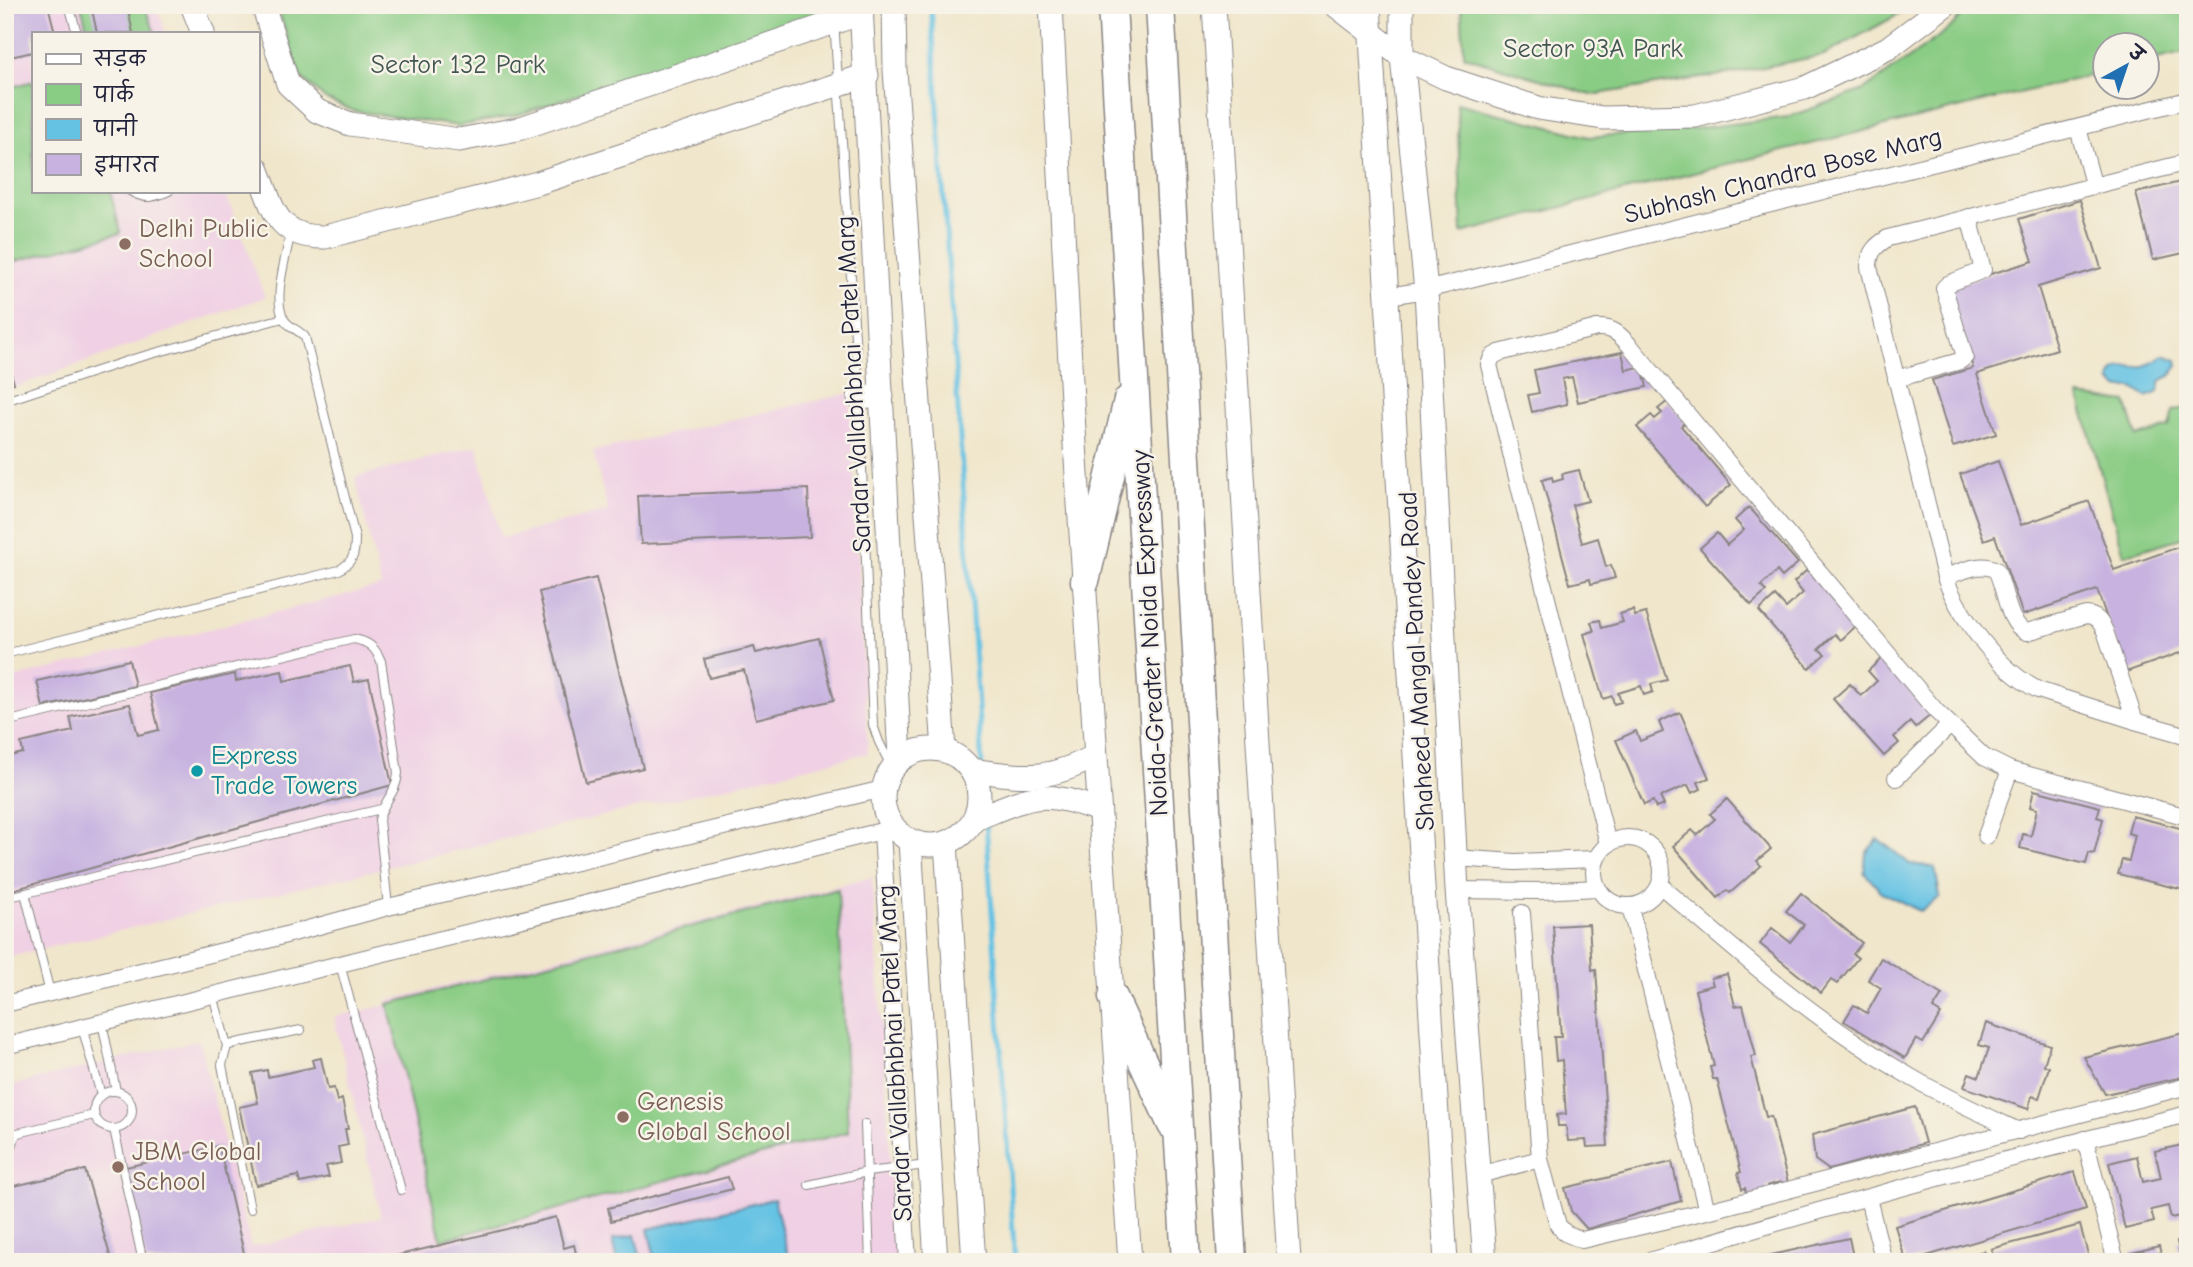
<svg xmlns="http://www.w3.org/2000/svg" width="2193" height="1267" font-family="'Comic Neue','Playpen Sans Deva',sans-serif">
<style>
.built{fill:#f0d0e4}
.green{fill:#89cc84;stroke:#567760;stroke-width:2}
.water{fill:#65c2e3;stroke:#44728f;stroke-width:2}
.lines{fill:none;stroke-linecap:round;stroke-linejoin:round}
.stream{stroke:#65c2e3;stroke-width:5}
.building{fill:#c8b3e0}
.lane-casing{stroke:#898483;stroke-width:10}
.street-casing{stroke:#898483;stroke-width:18}
.secondary-casing{stroke:#898483;stroke-width:25}
.highway-casing{stroke:#898483;stroke-width:31}
.lane{stroke:#fff;stroke-width:8}
.street{stroke:#fff;stroke-width:16}
.secondary{stroke:#fff;stroke-width:23}
.highway{stroke:#fff;stroke-width:28}
.education-dot{fill:#8d6e63;stroke:#f7f3e8;stroke-width:2.5}
.culture-dot{fill:#0f9aa8;stroke:#f7f3e8;stroke-width:2.5}
.labels{text-anchor:middle;dominant-baseline:central;stroke-width:5;stroke-linejoin:round;paint-order:stroke}
.park-label{font-size:26px;fill:#415551;stroke:#f7f3e8}
.street-label{font-size:26px;fill:#22223b;stroke:#f7f3e8}
.education-label{font-size:26px;fill:#785e54;stroke:#f7f3e8;text-anchor:start}
.culture-label{font-size:26px;fill:#0d838f;stroke:#f7f3e8;text-anchor:start}
</style>
<rect width="100%" height="100%" fill="#f7f3e8"/>
<filter id="ink" filterUnits="userSpaceOnUse"><feTurbulence type="fractalNoise" baseFrequency=".0143" numOctaves="2"/><feDisplacementMap in="SourceGraphic" scale="14" xChannelSelector="R" yChannelSelector="G"/><feConvolveMatrix kernelMatrix="1 2 1 2 8 2 1 2 1" color-interpolation-filters="sRGB"/></filter>
<filter id="wash" filterUnits="userSpaceOnUse"><feTurbulence type="fractalNoise" baseFrequency=".00686" numOctaves="4" result="noise"/><feDisplacementMap in="SourceGraphic" scale="28" xChannelSelector="R" yChannelSelector="G"/><feGaussianBlur stdDeviation="1.57" result="paint"/><feColorMatrix in="noise" values="0 0 0 0 0 0 0 0 0 0 0 0 0 0 0 0 0 1.4 0 .05"/><feComposite in="paint" operator="in"/></filter>
<g filter="url(#wash)">
<rect width="100%" height="100%" fill="#f0e6cb"/>
<g class="built">
<polygon points="5,5 156,5 166,33 33,33 33,191 225,191 265,297 5,391"/>
<polygon points="850,393 868,753 5,958 5,680 381,586 355,477 477,446 501,538 608,511 593,451"/>
<polygon points="872,877 897,1262 5,1262 5,1087 199,1040 251,1247 381,1217 334,1017 387,1005 386,1001"/>
</g>
<g class="green">
<polygon points="81,5 144,5 155,33 88,33"/>
<polygon points="277,5 824,5 825,12 514,116 458,126 354,111 325,99 300,76"/>
<polygon points="1461,5 1916,5 1824,55 1734,73 1591,95 1464,56"/>
<polygon points="1971,5 2188,5 2188,52 2148,61 2148,46 2106,46 2105,72 1725,165 1462,233 1457,103 1589,137 1691,129 1788,117 1864,90 1949,29"/>
<polygon points="33,81 33,191 110,191 121,233 5,264 5,89"/>
<polygon points="2079,396 2126,402 2137,437 2169,427 2173,411 2188,407 2188,536 2124,555"/>
<polygon points="838,889 848,1132 441,1240 388,1004"/>
</g>
<g class="water">
<path d="M2164 355 2177 360 2178 366 2170 376 2160 381V387L2157 393 2146 397 2133 388H2118L2110 381C2113 363 2124 368 2137 367 2147 366 2157 361 2164 355Z"/>
<polygon points="1878,839 1910,864 1935,867 1940,897 1920,911 1881,892 1864,872 1866,853"/>
<polygon points="774,1199 789,1260 656,1262 648,1229"/>
<polygon points="635,1235 642,1262 617,1262 612,1240"/>
</g>
<g class="lines">
<g class="stream">
<polyline points="931,5 982,767"/>
<polyline points="983,777 985,809"/>
<polyline points="986,822 1015,1262"/>
</g>
</g>
<g id="blocks">
<g class="building">
<polygon points="5,5 48,5 55,33 33,33 33,52 6,58"/>
<polygon points="91,5 127,5 133,33 97,33"/>
<polygon points="2188,180 2188,252 2153,260 2136,193"/>
<polygon points="2080,200 2101,268 2038,287 2057,349 1977,374 1996,434 1953,447 1932,380 1973,368 1948,287 2033,261 2019,219"/>
<polygon points="1622,352 1626,370 1642,366 1647,387 1578,402 1572,377 1562,379 1567,404 1532,412 1528,395 1539,393 1534,370"/>
<polygon points="5,355 14,383 5,386"/>
<polygon points="1668,401 1685,422 1681,426 1731,485 1705,507 1637,427 1651,415 1655,419 1662,413 1658,409"/>
<polygon points="1998,461 2021,525 2089,501 2114,570 2184,545 2188,556 2188,650 2126,672 2097,590 2023,615 1995,536 1984,540 1960,474"/>
<polygon points="1579,470 1588,501 1572,505 1582,543 1598,538 1606,567 1611,565 1615,578 1591,584 1590,579 1570,584 1542,480 1552,477 1553,482 1563,479 1562,474"/>
<polygon points="808,489 810,537 641,544 638,496"/>
<polygon points="1749,507 1798,563 1782,577 1777,571 1761,586 1766,592 1751,605 1700,548 1717,533 1727,545 1744,530 1735,520"/>
<polygon points="1807,570 1857,625 1841,640 1835,634 1819,649 1825,654 1809,668 1759,611 1775,596 1786,608 1803,593 1794,582"/>
<polygon points="596,578 643,768 586,782 539,592"/>
<polygon points="1633,610 1635,616 1646,613 1667,680 1651,684 1653,692 1644,695 1641,686 1618,693 1621,702 1614,704 1612,696 1603,699 1584,634 1594,631 1591,622 1600,620 1602,628 1623,622 1620,614"/>
<polygon points="819,638 834,700 756,719 744,670 709,678 704,659 754,647 756,653"/>
<polygon points="1882,658 1932,714 1915,728 1910,722 1894,737 1899,743 1884,756 1833,699 1850,684 1861,696 1877,681 1868,671"/>
<polygon points="129,660 135,686 43,707 37,681"/>
<polygon points="350,666 354,682 369,679 392,785 5,892 5,757 23,753 21,743 73,731 70,717 130,704 138,735 159,730 150,693 235,674 236,681 282,671 284,681"/>
<polygon points="1680,712 1709,778 1698,782 1701,789 1692,793 1688,785 1660,797 1664,805 1656,808 1653,801 1644,805 1616,740 1636,731 1640,741 1663,732 1659,722"/>
<polygon points="2034,790 2100,807 2097,817 2103,819 2094,854 2089,853 2086,864 2020,848 2023,834 2031,836 2037,809 2030,807"/>
<polygon points="1727,799 1771,849 1757,861 1761,866 1730,893 1727,890 1718,898 1673,846 1692,830 1697,835 1715,819 1710,814"/>
<polygon points="2132,816 2188,830 2188,878 2184,890 2118,874 2122,860 2129,861 2135,835 2128,833"/>
<polygon points="1801,893 1862,943 1853,954 1858,958 1837,984 1831,980 1821,993 1760,944 1772,928 1790,942 1804,925 1786,911"/>
<polygon points="1589,924 1592,970 1596,969 1608,1146 1587,1147 1586,1140 1568,1141 1566,1126 1558,1126 1557,1115 1566,1114 1562,1060 1556,1061 1554,1037 1561,1037 1553,926"/>
<polygon points="1881,958 1942,995 1933,1009 1941,1014 1923,1043 1916,1039 1905,1058 1844,1021 1854,1005 1867,1013 1881,988 1868,980"/>
<polygon points="1727,974 1735,1006 1743,1005 1756,1056 1751,1057 1766,1117 1771,1116 1789,1187 1781,1189 1780,1182 1767,1186 1769,1192 1747,1197 1745,1188 1742,1189 1738,1173 1741,1172 1717,1079 1713,1079 1710,1067 1714,1066 1695,990 1713,985 1711,978"/>
<polygon points="1986,1023 2050,1045 2044,1065 2049,1067 2039,1098 2032,1096 2028,1109 1964,1087 1969,1073 1979,1077 1989,1048 1979,1045"/>
<polygon points="2188,1032 2188,1076 2105,1094 2084,1057"/>
<polygon points="321,1058 328,1089 334,1088 337,1101 342,1099 348,1129 345,1129 348,1145 338,1147 341,1163 326,1166 329,1177 300,1183 298,1176 256,1185 239,1107 258,1103 252,1073 267,1070 268,1077 314,1067 312,1060"/>
<polygon points="1915,1107 1925,1143 1829,1170 1815,1160 1812,1135"/>
<polygon points="2182,1145 2185,1159 2188,1158 2188,1214 2171,1218 2168,1206 2151,1210 2154,1222 2125,1229 2109,1163 2137,1156 2143,1182 2161,1178 2155,1151"/>
<polygon points="219,1146 246,1262 147,1262 126,1167"/>
<polygon points="1672,1162 1681,1201 1587,1229 1571,1211 1565,1188"/>
<polygon points="85,1170 112,1262 5,1262 5,1188"/>
<polygon points="2075,1172 2086,1209 1906,1262 1895,1226"/>
<polygon points="728,1177 732,1189 611,1221 608,1208"/>
<polygon points="556,1217 564,1248 574,1245 578,1262 392,1262 391,1257"/>
<polygon points="2080,1225 2090,1262 1996,1262 1991,1249"/>
<polygon points="1849,1238 1854,1262 1744,1262 1744,1261"/>
<polygon points="2188,1240 2188,1262 2182,1262 2177,1242"/>
<polygon points="2159,1246 2163,1262 2133,1262 2131,1253"/>
<polygon points="1984,1251 1991,1262 1949,1262 1949,1261"/>
</g>
</g>
</g>
<g filter="url(#ink)">
<use href="#blocks" fill-opacity="0" stroke="#898483" stroke-width="2"/>
<g class="lines">
<defs>
<g id="lane">
<polyline points="69,5 77,33"/>
<polyline points="833,5 859,398 873,725 879,742 892,768"/>
<path d="M130 191C144 200 154 198 169 191"/>
<polyline points="5,401 133,359 283,318"/>
<path d="M5 654 339 570C354 561 355 554 355 538L305 337C299 330 288 327 284 319 272 299 287 254 291 231"/>
<path d="M5 722 354 639C369 642 375 647 381 661L398 773C396 795 383 800 379 820L388 907"/>
<polyline points="25,893 50,993"/>
<polyline points="5,898 381,809"/>
<polyline points="340,964 401,1190"/>
<polyline points="213,995 227,1046"/>
<polyline points="102,1022 116,1091"/>
<polyline points="82,1027 101,1095"/>
<circle cx="113" cy="1110" r="19"/>
<polyline points="865,1124 870,1262"/>
<polyline points="114,1129 143,1262"/>
<polyline points="5,1136 94,1115"/>
<polyline points="5,1168 16,1134"/>
<polyline points="809,1185 867,1172 927,1165"/>
<polyline points="250,1209 222,1065 227,1046 236,1043 301,1030"/>
</g>
<g id="street">
<polyline points="2078,128 2093,184"/>
<path d="M2188 162 1888 238C1875 246 1869 252 1869 267L1945 577C1961 572 1980 561 1996 570 2006 588 2006 624 2027 632L2086 615C2097 616 2100 621 2105 631L2135 721 2188 736"/>
<polyline points="1388,296 1426,290 2188,100"/>
<polyline points="1896,379 1960,361 1965,357 1944,288 1948,284 1983,270 1969,217"/>
<path d="M1945 577C1959 617 2000 671 2038 690L2135 721"/>
<polyline points="1896,778 1950,725"/>
<polyline points="882,832 908,1262"/>
<polyline points="1986,836 2010,770"/>
<circle cx="1628" cy="872" r="34"/>
<path d="M1608 844 1489 365 1492 357 1499 353 1597 328C1614 327 1620 335 1631 347L1936 711 1984 757 2010 770 2188 817"/>
<polyline points="1455,858 1515,862 1596,859"/>
<path d="M1660 885C1739 954 1818 1023 1909 1076 1944 1097 1982 1114 2019 1131"/>
<polyline points="1457,890 1540,891 1597,888"/>
<polyline points="1630,907 1707,1211"/>
<polyline points="1522,913 1540,1159 1558,1225 1565,1233 1582,1240 1707,1211 2188,1086"/>
<polyline points="5,1004 264,941 388,907 883,789"/>
<polyline points="5,1046 894,828"/>
<polyline points="2085,1139 2116,1262"/>
<polyline points="1479,1175 1540,1159"/>
<polyline points="1868,1198 1884,1262"/>
<path d="M1646 1262C1825 1207 2006 1158 2188 1114"/>
</g>
<g id="secondary">
<polyline points="192,5 203,33"/>
<polyline points="263,5 288,84 317,111 350,124 459,140 518,129 862,13"/>
<polyline points="861,5 900,759"/>
<polyline points="894,5 895,70 944,750"/>
<polyline points="1051,5 1072,400 1130,1262"/>
<polyline points="1214,5 1289,1262"/>
<polyline points="1335,5 1402,57 1446,78 1538,108 1603,118 1695,116 1805,88 1888,48 1945,5"/>
<polyline points="1369,5 1446,1262"/>
<polyline points="1402,5 1402,57 1426,290 1457,890 1485,1262"/>
<path d="M257 168C273 207 275 238 325 237L538 183 867 75"/>
<polyline points="859,398 882,396"/>
<circle cx="931" cy="797" r="48"/>
<path d="M971 770C1025 777 1046 782 1095 756"/>
<path d="M975 819C1030 797 1040 788 1098 810"/>
<polyline points="910,841 936,1262"/>
<polyline points="946,843 974,1262"/>
</g>
<g id="highway">
<polyline points="1112,5 1186,1262"/>
<polyline points="1160,5 1232,1262"/>
<polyline points="1085,581 1128,400"/>
<polyline points="1113,997 1172,1125"/>
</g>
</defs>
<use href="#lane" class="lane-casing"/>
<use href="#street" class="street-casing"/>
<use href="#secondary" class="secondary-casing"/>
<use href="#highway" class="highway-casing"/>
<use href="#lane" class="lane"/>
<use href="#street" class="street"/>
<use href="#secondary" class="secondary"/>
<use href="#highway" class="highway"/>
</g>
</g>
<g class="education-dot">
<circle cx="125" cy="244" r="7"/>
<circle cx="623" cy="1117" r="7"/>
<circle cx="118" cy="1167" r="7"/>
</g>
<circle class="culture-dot" cx="197" cy="771" r="7"/>
<g class="labels">
<g class="park-label">
<text x="1593" y="49">Sector 93A Park</text>
<text x="458" y="65">Sector 132 Park</text>
</g>
<g class="street-label">
<text transform="translate(1783 176) rotate(-14)">Subhash Chandra Bose Marg</text>
<text transform="translate(854 384) rotate(-93)">Sardar Vallabhbhai Patel Marg</text>
<text transform="translate(1150 633) rotate(-93)">Noida-Greater Noida Expressway</text>
<text transform="translate(1417 661) rotate(-93)">Shaheed Mangal Pandey Road</text>
<text transform="translate(895 1053) rotate(-93)">Sardar Vallabhbhai Patel Marg</text>
</g>
<g class="education-label">
<text x="139" y="229">Delhi Public<tspan x="139" dy="30">School</tspan></text>
<text x="637" y="1102">Genesis<tspan x="637" dy="30">Global School</tspan></text>
<text x="132" y="1152">JBM Global<tspan x="132" dy="30">School</tspan></text>
</g>
<g class="culture-label">
<text x="211" y="756">Express<tspan x="211" dy="30">Trade Towers</tspan></text>
</g>
</g>
<rect width="2193" height="1267" fill="none" stroke="#f7f3e8" stroke-width="28"/>
<rect x="32" y="32" width="228" height="161" fill="#f7f3e8" stroke="#a29fa3" stroke-width="2"/>
<rect x="46" y="54" width="35" height="10" fill="#ffffff" stroke="#a29fa3" stroke-width="2"/>
<text x="94" y="66" font-size="21" fill="#22223b">सड़क</text>
<rect x="46" y="84" width="35" height="21" fill="#89cc84" stroke="#a29fa3" stroke-width="2"/>
<text x="94" y="102" font-size="21" fill="#22223b">पार्क</text>
<rect x="46" y="119" width="35" height="21" fill="#65c2e3" stroke="#a29fa3" stroke-width="2"/>
<text x="94" y="136" font-size="21" fill="#22223b">पानी</text>
<rect x="46" y="154" width="35" height="21" fill="#c8b3e0" stroke="#a29fa3" stroke-width="2"/>
<text x="94" y="172" font-size="21" fill="#22223b">इमारत</text>
<g transform="translate(2126 66) rotate(40)"><circle r="33" fill="#f7f3e8" stroke="#a29fa3" stroke-width="2"/>
<path d="M0-5L12 26L0 18L-12 26Z" fill="#1f6fb2"/>
<text y="-10" font-size="19" font-weight="bold" text-anchor="middle" fill="#22223b">उ</text>
</g>
</svg>
